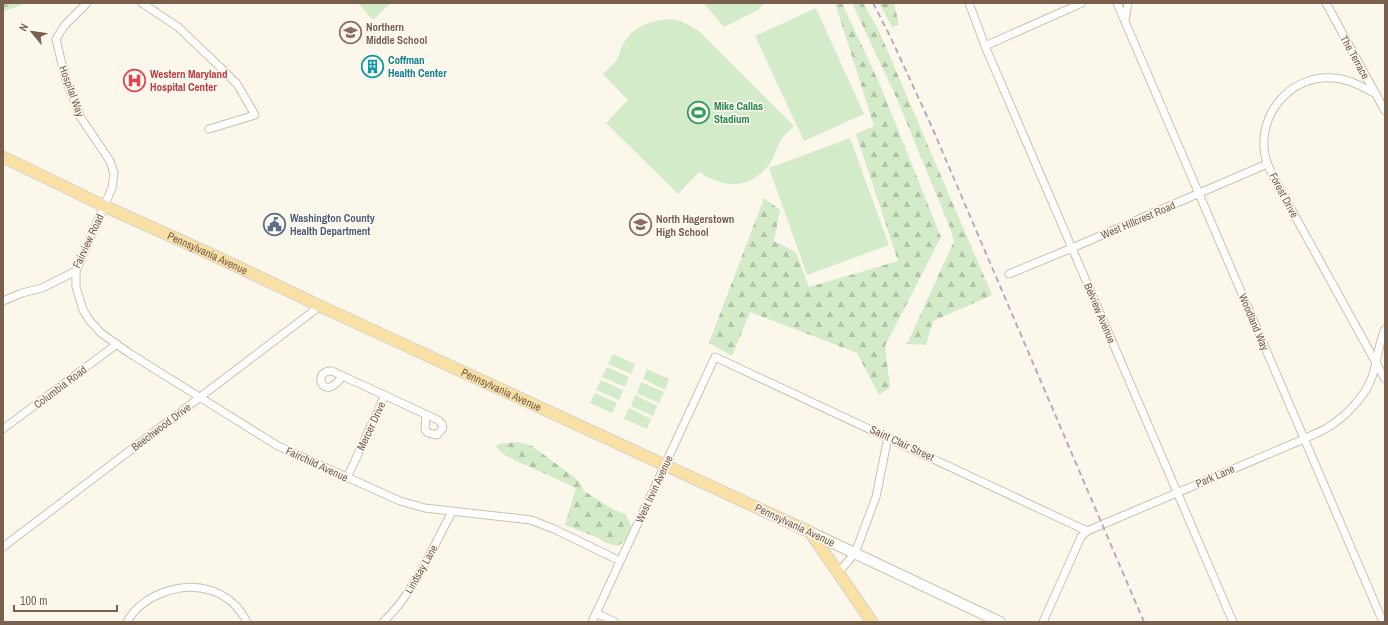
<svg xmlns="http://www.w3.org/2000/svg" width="1388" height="625" font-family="'Archivo Narrow',sans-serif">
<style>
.forest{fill:url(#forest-firs)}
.park{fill:#d4ebc9}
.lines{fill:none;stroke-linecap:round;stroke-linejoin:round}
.street-casing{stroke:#cfc0af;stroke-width:9}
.secondary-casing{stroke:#d2c1ae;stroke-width:12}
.primary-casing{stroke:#d9d2cd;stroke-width:13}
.street{stroke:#fff;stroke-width:7}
.secondary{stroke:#fff;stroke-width:10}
.primary{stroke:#f9e0a5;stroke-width:11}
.rail{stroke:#bba8c8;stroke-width:2;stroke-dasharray:6 4;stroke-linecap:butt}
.labels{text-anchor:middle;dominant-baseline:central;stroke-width:3;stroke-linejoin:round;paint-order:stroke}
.education-label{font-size:11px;font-weight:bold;fill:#785e54;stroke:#fffaf2;text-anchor:start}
.street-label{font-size:11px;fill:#78604d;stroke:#fffaf2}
.culture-label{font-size:11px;font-weight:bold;fill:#0d838f;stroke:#fffaf2;text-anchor:start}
.health-label{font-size:11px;font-weight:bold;fill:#be3a42;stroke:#fffaf2;text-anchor:start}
.leisure-label{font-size:11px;font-weight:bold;fill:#27864d;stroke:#fffaf2;text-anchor:start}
.service-label{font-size:11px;font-weight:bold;fill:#4e5e75;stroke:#fffaf2;text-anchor:start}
</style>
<defs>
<pattern id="forest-firs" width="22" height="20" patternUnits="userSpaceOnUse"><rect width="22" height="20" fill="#d4ebc9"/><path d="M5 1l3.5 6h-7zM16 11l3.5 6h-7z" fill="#b1c2a5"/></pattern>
</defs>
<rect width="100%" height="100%" fill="#fcf7eb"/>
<g class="forest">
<polygon points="3,3 26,3 3,12"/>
<polygon points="835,3 842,3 881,87 941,237 885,346 890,387 879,395 857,353 750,312 732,356 709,343 764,198 780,210 774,241 796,252 809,287 898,261 856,134 874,126"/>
<polygon points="852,3 863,3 879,31 992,295 933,321 926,345 907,344 954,241 950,228 897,99"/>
<polygon points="879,3 894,3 899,25 892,27"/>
<polygon points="519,442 532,446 578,480 584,491 614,510 626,514 631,526 628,538 618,546 606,543 596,537 565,525 576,488 506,456 496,447 498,444"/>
</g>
<g class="park">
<polygon points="358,3 391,3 373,20"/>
<polygon points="704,3 764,3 758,10 724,27"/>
<polygon points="816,8 864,114 804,141 755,36"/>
<path d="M672 19 681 21 699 31 794 126C789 131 783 136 780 142 776 148 775 155 771 162 752 189 726 190 699 172L678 194 606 123 628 100 603 74C607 70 612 65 616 61 619 56 620 51 622 46 632 26 651 20 672 19Z"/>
<polygon points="850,138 889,245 807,275 769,168"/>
<polygon points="613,354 635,364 631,374 608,364"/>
<polygon points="607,367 629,377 625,387 602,377"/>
<polygon points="647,369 669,379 665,390 643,379"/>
<polygon points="601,380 623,390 619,400 596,390"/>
<polygon points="641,382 664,392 659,403 637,393"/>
<polygon points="595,393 617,403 612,413 590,403"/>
<polygon points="635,395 657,406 653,416 631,406"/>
<polygon points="629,408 651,419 647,429 624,419"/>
</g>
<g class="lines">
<defs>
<g id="street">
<polyline points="142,3 178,27 221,68 237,84 255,115 209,129"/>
<polyline points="969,3 985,46 1233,622"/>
<polyline points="1117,3 1383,622"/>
<polyline points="1326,3 1385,111"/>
<polyline points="1125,20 1128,3"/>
<polyline points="985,46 1082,3"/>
<path d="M1376 94C1363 87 1349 79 1334 78 1295 74 1262 108 1264 146 1264 158 1269 168 1274 178L1385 379"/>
<polyline points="76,271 76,287 83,310 90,321 101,333 129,353 278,446 400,501 425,508 531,520 554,529 620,561"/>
<polyline points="1009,274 1072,248 1267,164"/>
<polyline points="3,301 22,293 42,288 76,271 112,188 114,173 110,161 81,118 65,77 56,39 64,26 87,3"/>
<path d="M343 376C339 380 335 386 330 387 319 390 316 370 332 371L438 420 442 424 443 428 437 435 428 433 425 430 426 415"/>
<polyline points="3,429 117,344"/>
<polyline points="347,478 385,395"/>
<polyline points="3,547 320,306"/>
<polyline points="838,573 855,553 876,497 888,437"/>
<polyline points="596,613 615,622"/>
<path d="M127 622C135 607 147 599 162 593 195 580 230 589 247 622"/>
<path d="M383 622C413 595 433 547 452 512"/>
<polyline points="592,622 715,357 1087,531"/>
<path d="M1043 622 1081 537 1087 531 1304 439C1312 435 1320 432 1327 428 1345 417 1365 397 1372 377 1378 361 1378 344 1385 329"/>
</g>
<polyline id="secondary" points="810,532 1000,622"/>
<g id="primary">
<path id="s1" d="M3 157 104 206 215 256 320 306 810 532 872 622"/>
</g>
</defs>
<use href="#street" class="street-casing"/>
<use href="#secondary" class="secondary-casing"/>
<use href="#primary" class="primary-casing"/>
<use href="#street" class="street"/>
<use href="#secondary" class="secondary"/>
<use href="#primary" class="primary"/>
<polyline class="rail" points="873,3 890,36 931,125 1144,622"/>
</g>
<defs>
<symbol id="school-ring" viewBox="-11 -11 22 22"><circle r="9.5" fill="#fffaf2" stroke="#8d6e63" stroke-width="1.5"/><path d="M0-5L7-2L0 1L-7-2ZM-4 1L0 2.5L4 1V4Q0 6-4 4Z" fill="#8d6e63"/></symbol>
<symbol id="building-ring" viewBox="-11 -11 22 22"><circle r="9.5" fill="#fffaf2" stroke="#0f9aa8" stroke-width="1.5"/><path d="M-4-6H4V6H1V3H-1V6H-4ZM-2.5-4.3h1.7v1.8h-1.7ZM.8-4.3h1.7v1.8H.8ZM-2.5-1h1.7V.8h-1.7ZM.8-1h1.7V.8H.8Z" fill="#0f9aa8"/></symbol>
<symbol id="hospital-ring" viewBox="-11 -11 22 22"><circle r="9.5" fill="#fffaf2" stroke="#e0444e" stroke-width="1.5"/><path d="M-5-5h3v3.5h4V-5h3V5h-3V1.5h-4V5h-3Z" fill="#e0444e"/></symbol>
<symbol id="stadium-ring" viewBox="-11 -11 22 22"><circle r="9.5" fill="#fffaf2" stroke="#2e9e5b" stroke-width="1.5"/><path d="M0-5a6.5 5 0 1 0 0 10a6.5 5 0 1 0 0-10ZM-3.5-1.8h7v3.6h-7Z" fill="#2e9e5b"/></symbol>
<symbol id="civic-ring" viewBox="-11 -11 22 22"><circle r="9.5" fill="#fffaf2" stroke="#5c6f8a" stroke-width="1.5"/><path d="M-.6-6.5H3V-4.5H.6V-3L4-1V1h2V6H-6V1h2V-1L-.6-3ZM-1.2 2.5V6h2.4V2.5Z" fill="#5c6f8a"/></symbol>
</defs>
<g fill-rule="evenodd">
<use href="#school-ring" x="338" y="20" width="25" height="25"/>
<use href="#building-ring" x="360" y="54" width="25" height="25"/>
<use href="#hospital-ring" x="122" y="68" width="25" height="25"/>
<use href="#stadium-ring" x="686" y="100" width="25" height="25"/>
<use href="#civic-ring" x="262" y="212" width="25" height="25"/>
<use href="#school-ring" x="628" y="212" width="25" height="25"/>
</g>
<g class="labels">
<g class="education-label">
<text x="366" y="27">Northern<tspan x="366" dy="13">Middle School</tspan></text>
<text x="656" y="219">North Hagerstown<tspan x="656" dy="13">High School</tspan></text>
</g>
<g class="street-label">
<text transform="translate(1355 57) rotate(61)">The Terrace</text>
<text transform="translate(72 91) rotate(70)">Hospital Way</text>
<text transform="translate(1284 195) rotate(62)">Forest Drive</text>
<text transform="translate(1138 220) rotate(-23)">West Hillcrest Road</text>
<text transform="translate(88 241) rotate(-65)">Fairview Road</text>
<text stroke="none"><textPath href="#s1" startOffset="226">Pennsylvania Avenue</textPath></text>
<text transform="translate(1100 313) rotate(67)">Belview Avenue</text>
<text transform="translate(1254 322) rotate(67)">Woodland Way</text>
<text transform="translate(60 387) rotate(-37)">Columbia Road</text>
<text stroke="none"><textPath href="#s1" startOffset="550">Pennsylvania Avenue</textPath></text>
<text transform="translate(371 426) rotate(-65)">Mercer Drive</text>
<text transform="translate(161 427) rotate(-37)">Beechwood Drive</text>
<text transform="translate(902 443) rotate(25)">Saint Clair Street</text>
<text transform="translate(317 464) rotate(25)">Fairchild Avenue</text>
<text transform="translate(1215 476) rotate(-23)">Park Lane</text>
<text transform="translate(654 489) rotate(-65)">West Irvin Avenue</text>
<text transform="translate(795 525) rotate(25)">Pennsylvania Avenue</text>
<text transform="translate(421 569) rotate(-60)">Lindsay Lane</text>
</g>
<g class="culture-label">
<text x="388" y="60">Coffman<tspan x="388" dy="13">Health Center</tspan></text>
</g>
<g class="health-label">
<text x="150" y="74">Western Maryland<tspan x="150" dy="13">Hospital Center</tspan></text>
</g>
<g class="leisure-label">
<text x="714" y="106">Mike Callas<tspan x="714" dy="13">Stadium</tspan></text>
</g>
<g class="service-label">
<text x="290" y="218">Washington County<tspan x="290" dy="13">Health Department</tspan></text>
</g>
</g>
<rect width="1388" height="625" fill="none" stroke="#78604d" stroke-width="8"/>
<g transform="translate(32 32) rotate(299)" stroke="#fffaf2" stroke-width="3" paint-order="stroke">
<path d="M0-3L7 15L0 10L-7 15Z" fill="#78604d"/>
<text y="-6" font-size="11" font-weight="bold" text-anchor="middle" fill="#78604d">N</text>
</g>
<path d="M14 605v6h103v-6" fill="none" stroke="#78604d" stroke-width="2"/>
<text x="20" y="605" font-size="12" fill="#78604d" stroke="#fffaf2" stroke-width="3" paint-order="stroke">100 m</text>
</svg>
